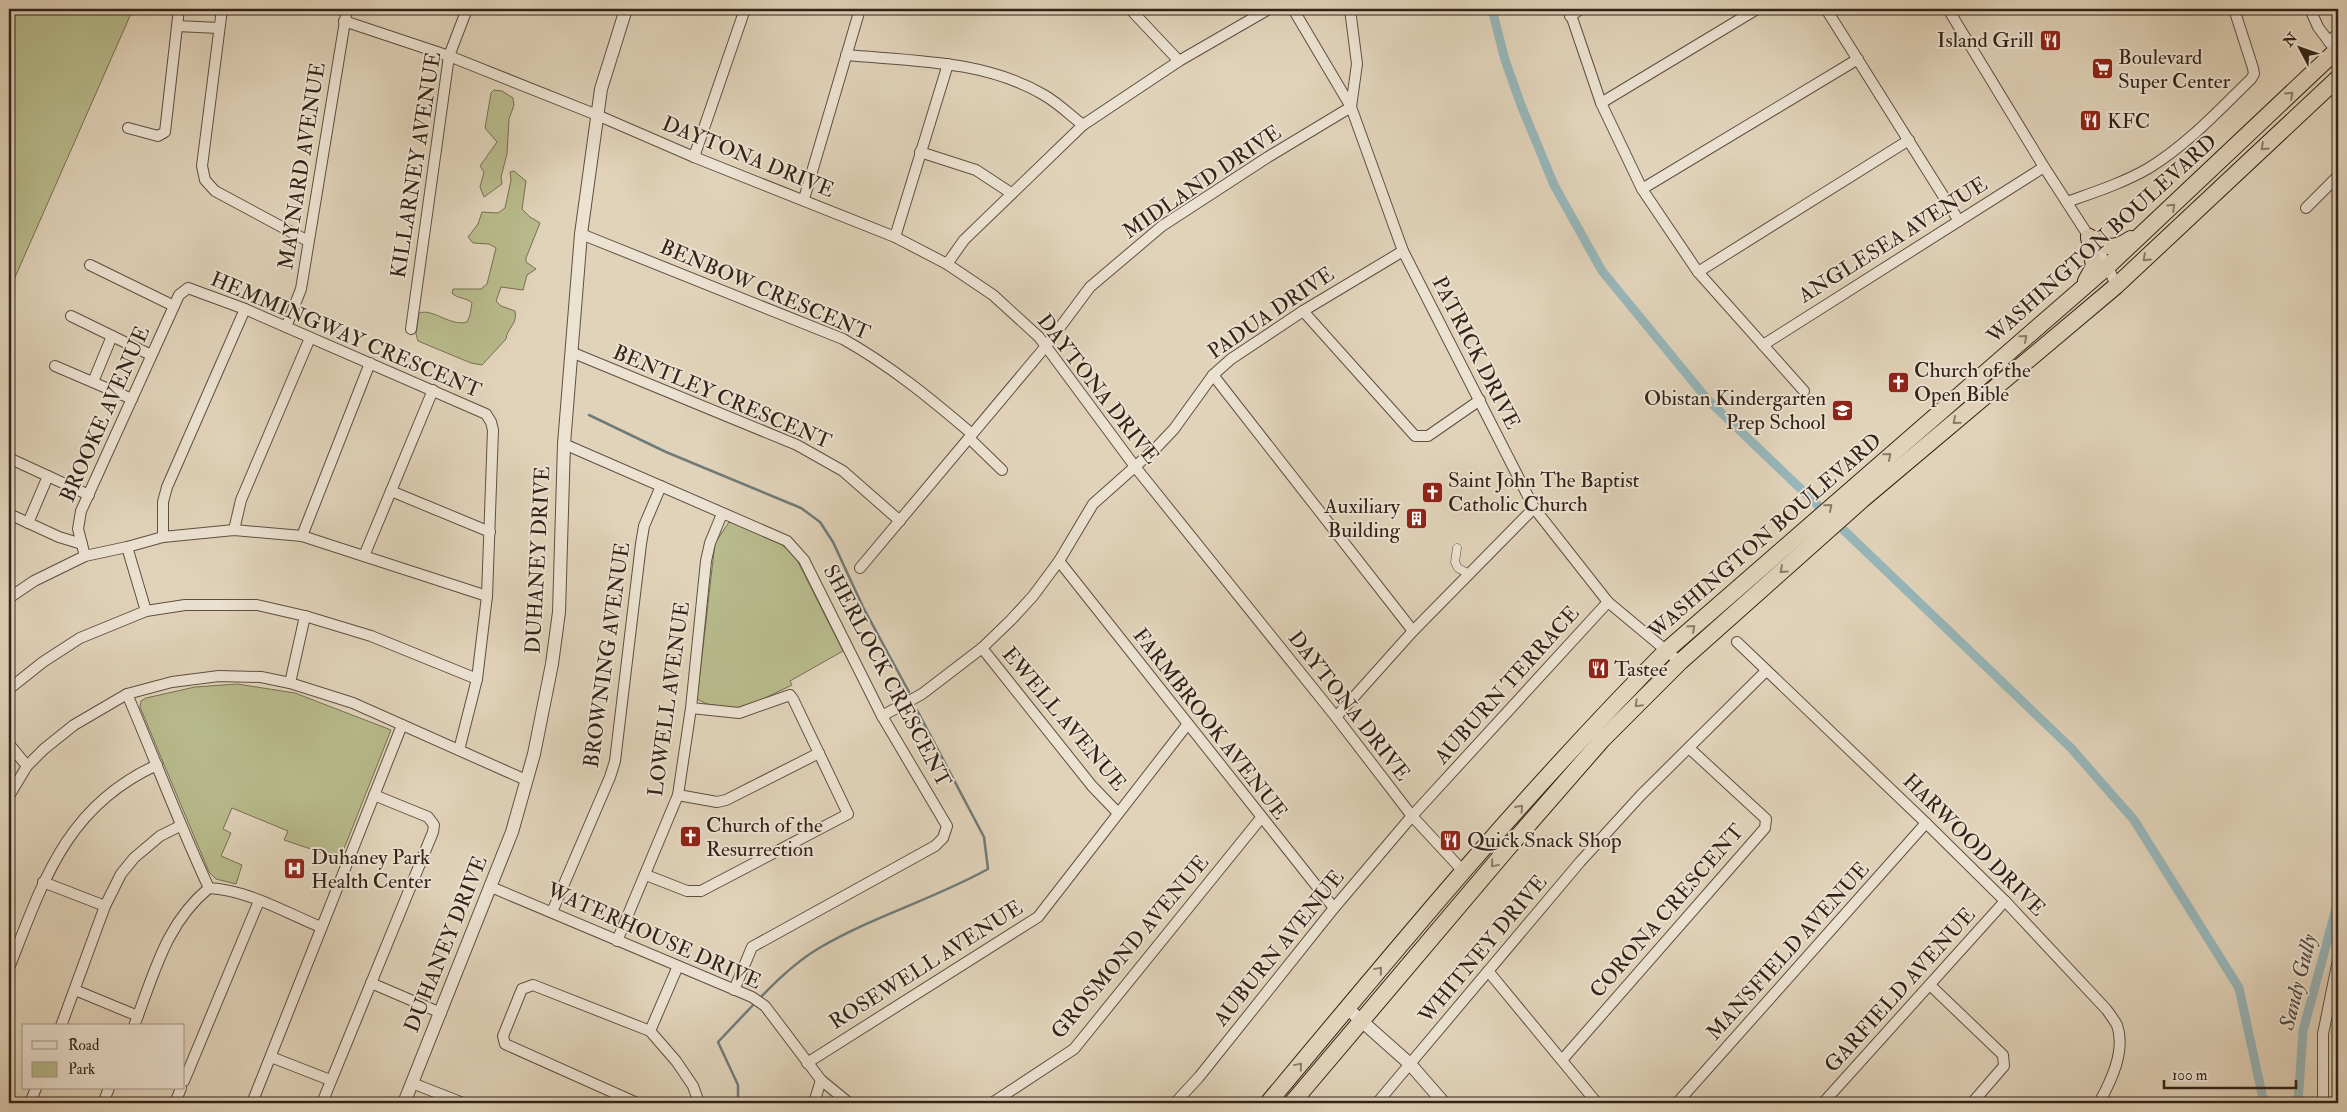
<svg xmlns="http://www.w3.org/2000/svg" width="2347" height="1112" font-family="'IM FELL Double Pica',serif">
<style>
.green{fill:#b8bb8c;stroke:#766f52}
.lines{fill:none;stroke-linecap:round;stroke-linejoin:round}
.stream{stroke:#6f7b79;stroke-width:2.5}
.canal{stroke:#97b6b9;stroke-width:9}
.pedestrian-casing{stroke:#5e4f40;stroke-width:9}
.minor-casing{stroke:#5e4f40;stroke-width:12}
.tertiary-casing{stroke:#5e4f40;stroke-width:14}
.trunk-casing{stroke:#332318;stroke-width:18}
.pedestrian{stroke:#ece2d2;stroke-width:8}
.minor{stroke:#ece2d2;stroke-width:10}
.tertiary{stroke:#ece2d2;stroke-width:12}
.trunk{stroke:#e1d3ba;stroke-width:16}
.oneway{stroke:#8a7b69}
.labels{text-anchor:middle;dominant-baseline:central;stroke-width:4;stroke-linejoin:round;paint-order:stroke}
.poi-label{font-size:21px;fill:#332318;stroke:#ece2d2;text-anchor:start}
.street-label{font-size:21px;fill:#332318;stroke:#ece2d2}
.water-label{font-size:22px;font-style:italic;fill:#4c4840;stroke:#ece2d2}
</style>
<rect width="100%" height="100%" fill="#e1d3ba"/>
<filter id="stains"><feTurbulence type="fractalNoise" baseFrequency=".004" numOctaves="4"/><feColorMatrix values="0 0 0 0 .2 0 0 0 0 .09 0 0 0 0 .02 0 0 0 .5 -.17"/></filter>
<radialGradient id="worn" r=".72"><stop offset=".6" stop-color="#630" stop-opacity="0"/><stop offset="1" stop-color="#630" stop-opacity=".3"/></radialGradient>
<g class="green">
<polygon points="9,9 133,9 9,291"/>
<polygon points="494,90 502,91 513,98 514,105 509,119 507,154 501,177 502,184 484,197 480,187 484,172 480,166 497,142 485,128 491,93"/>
<path d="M514 171 526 181 522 209 530 217 540 223 526 258V262L536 269 527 275 523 290 501 287 496 301 501 306 515 311C518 324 507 328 506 339L482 365 471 363 418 341 416 334 419 313C433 308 451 327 467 322L470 315 472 303C466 297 457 299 452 293L453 289H481L487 284 496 248 489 244 473 243 468 237 478 224 482 212 498 213 505 208 511 180 510 172Z"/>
<polygon points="729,522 737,523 781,544 795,556 843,651 790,681 792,685 742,709 707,704 697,699 715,543"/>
<polygon points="237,684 295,693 391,730 340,859 284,840 288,831 232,808 223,829 231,833 221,856 242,865 236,884 216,879 209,872 140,707 141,701 146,698 195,687"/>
</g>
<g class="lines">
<g class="stream">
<polyline points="589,415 666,452 801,508 820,522 833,542 863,607 909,692"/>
<path d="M759 999C777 980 798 960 821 947 874 916 934 899 988 869L984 837 917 710"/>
<polyline points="738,1103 738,1085 718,1042 755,1003"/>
</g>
<g class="canal">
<polyline points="1492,9 1505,60 1521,105 1554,185 1602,271 1708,400 2071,748 2134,820 2239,988 2264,1103"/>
<polyline points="2298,1103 2303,1031 2338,901"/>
</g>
<defs>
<polyline id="pedestrian" points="1457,548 1455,562 1458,568 1469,574"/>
<g id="minor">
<polyline points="222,9 202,166 205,180 215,191 308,241"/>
<polyline points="1130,9 1179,61"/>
<polyline points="1293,9 1351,107"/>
<polyline points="1350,9 1357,64 1351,107 1403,251 1534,508 1608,602 1680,662"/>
<polyline points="1569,9 1601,103 1642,189 1698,272 1804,391"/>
<polyline points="1826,9 1959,221"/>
<polyline points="1948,9 2044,167 2108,266 2116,286"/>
<polyline points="2310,9 2318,27 2336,51"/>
<polyline points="1570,16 1581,9"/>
<polyline points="344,21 449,56 597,115 694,157 895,237 947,264 993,295 1039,337 1136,468 1336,717 1412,816 1463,871"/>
<polyline points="177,26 219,28"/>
<polyline points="2329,42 2338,33"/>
<path d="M846 55C912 61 985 60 1044 95 1058 103 1070 115 1083 125"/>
<polyline points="1601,103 1757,9"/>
<polyline points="128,128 158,136 165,132 179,9"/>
<polyline points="920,152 976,170 1011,193"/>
<polyline points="694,157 745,9"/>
<polyline points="1642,189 1858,59"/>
<polyline points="804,199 860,9"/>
<path d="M2067 202C2095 192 2123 183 2149 168 2187 145 2219 110 2251 79L2254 74 2253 68 2234 9"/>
<polyline points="2306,208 2338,176"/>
<path d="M581 234 843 339C891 366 931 399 972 434"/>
<polyline points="895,237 948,64"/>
<polyline points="947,264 964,240 1083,125 1179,61 1269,9"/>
<polyline points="90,265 174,306"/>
<polyline points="1698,272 1909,140"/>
<polyline points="1303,311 1415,436 1428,436 1480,400"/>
<polyline points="71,316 151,355"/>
<polyline points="286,327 301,289 347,9"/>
<polyline points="411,329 449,56 467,9"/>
<polyline points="1763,345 2044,167"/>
<polyline points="571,352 797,445 843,471 900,521"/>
<polyline points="55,366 132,399"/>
<polyline points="1213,375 1413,631"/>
<polyline points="93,382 112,336"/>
<polyline points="969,438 1002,470"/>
<polyline points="564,444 787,541 804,560 882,716 947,826 943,838 935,846 752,947 734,990"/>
<polyline points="13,460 89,495"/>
<polyline points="391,491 490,532"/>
<polyline points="9,514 59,537 82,544"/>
<polyline points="28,523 48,476"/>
<polyline points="234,530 241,500 310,338"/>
<polyline points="302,536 370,363"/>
<polyline points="163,537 163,502 167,487 245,309"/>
<polyline points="127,547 146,611"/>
<polyline points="85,556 78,529 81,511 179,295 188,288 245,309 486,414 491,422 493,430 487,596 477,679 459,750"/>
<polyline points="364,556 433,390"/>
<polyline points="1059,561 1334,908"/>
<polyline points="860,568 1046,346 1090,287 1162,226 1268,157 1351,107"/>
<polyline points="9,598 34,581 85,556 127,547 163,537 234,530 302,536 487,596"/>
<path d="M1737 642 1926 823 2005 901 2106 1009C2110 1014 2114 1020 2117 1025 2126 1051 2111 1081 2099 1103"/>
<polyline points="982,648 1092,786 1118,813"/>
<polyline points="290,683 305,616"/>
<polyline points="9,689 43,662 80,638 146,611 185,605 257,605 305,616 371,636 477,679"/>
<path d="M127 694C155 759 179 824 209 888 248 890 286 913 321 927"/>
<polyline points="882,716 922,694 982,648 1011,620 1033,596 1059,561 1093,504 1156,448 1174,429 1213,375 1231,359 1303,311 1403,251"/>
<polyline points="1336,717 1413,631 1534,508"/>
<polyline points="9,744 27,766"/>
<polyline points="678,795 717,802 726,800 819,753"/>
<polyline points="9,796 27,766 44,749 74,725 127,694 172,682 219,676 261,677 290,683 353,703 526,780"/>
<polyline points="646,875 687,891 701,891 848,814 793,699 790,695 739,713 691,708"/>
<polyline points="43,882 105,906"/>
<polyline points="491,887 752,997 765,1006 821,1080 849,1103"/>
<polyline points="552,912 610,777 615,761 641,544 644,526 661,486"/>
<polyline points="617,941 678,795 691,708 706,561 710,543 722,514"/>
<path d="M9 968C43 882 66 806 157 765"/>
<polyline points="1488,971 1597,1103"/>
<polyline points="371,983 441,1013"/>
<polyline points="1930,985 2003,1055 2004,1066 1972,1103"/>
<polyline points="75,990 138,1016"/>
<polyline points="61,1026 105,906 121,874 134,858 160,836 180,826"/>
<path d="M134 1026C154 975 165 924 209 888"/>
<polyline points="650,1031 678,966"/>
<polyline points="271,1057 330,1080"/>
<polyline points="1562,1060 1765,828 1766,819 1689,748"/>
<polyline points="807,1063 1038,917 1187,725"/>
<polyline points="184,1081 259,901"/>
<polyline points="412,1083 463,1103"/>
<polyline points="30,1103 36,1088"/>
<polyline points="103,1103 109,1088"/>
<polyline points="175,1103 181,1088"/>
<polyline points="252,1103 402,725"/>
<polyline points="322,1103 433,832 434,825 428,817 374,795"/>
<polyline points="637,1103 505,1044 503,1036 522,989 533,985 650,1031 676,1061 693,1086 699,1103"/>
<polyline points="814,1103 821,1080"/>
<polyline points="992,1103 1074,1049 1261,818"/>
<polyline points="1175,1103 1199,1077 1334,908 1412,816 1608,602"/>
<polyline points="1377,1103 1580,862 1641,795 1766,671"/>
<polyline points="1677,1103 1926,823"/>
<polyline points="1823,1103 2005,901"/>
<polyline points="2323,1103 2323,1034 2338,960"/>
</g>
<g id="tertiary">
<polyline points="1347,1008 1410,1064 1444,1103"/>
<polyline points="404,1103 512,832 534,754 552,664 559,612 564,444 581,234 601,89 626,9"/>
</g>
<g id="trunk">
<path d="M2089 237C2107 248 2113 251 2131 239"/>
<polyline points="2086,281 2094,266 2089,237"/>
<path d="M1268 1103C1397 948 1525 793 1667 650L2108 266 2338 49"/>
<polyline points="1292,1103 1507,849 1602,740 1680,662 1863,499 2116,286 2338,78"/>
</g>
</defs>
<use href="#pedestrian" class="pedestrian-casing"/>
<use href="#minor" class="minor-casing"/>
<use href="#tertiary" class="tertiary-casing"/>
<use href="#trunk" class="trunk-casing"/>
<use href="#pedestrian" class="pedestrian"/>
<use href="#minor" class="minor"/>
<use href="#tertiary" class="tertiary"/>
<use href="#trunk" class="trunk"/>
</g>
<defs><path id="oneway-chevron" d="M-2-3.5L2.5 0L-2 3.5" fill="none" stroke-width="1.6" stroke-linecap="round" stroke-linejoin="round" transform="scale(1.25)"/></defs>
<g class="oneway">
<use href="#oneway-chevron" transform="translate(2290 95) rotate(-43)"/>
<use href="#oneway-chevron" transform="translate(2264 147) rotate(137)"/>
<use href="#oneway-chevron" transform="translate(2172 207) rotate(-43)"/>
<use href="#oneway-chevron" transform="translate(2146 258) rotate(137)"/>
<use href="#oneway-chevron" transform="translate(2024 338) rotate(-41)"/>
<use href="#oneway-chevron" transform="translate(1956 421) rotate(140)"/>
<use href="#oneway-chevron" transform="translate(1888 456) rotate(-41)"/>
<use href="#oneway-chevron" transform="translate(1829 507) rotate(-41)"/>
<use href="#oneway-chevron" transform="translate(1783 570) rotate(138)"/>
<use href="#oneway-chevron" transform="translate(1692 628) rotate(-42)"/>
<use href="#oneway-chevron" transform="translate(1638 704) rotate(135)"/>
<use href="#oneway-chevron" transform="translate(1520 808) rotate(-48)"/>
<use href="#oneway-chevron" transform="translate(1494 864) rotate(130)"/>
<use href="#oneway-chevron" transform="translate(1379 970) rotate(-50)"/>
<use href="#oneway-chevron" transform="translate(1299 1066) rotate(-50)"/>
</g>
<defs>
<symbol id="restaurant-square" viewBox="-11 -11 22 22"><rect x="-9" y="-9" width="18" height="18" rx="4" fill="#8f2418" stroke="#ece2d2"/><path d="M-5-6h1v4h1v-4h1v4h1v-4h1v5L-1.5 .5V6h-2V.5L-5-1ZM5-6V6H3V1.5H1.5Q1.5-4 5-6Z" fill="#fff"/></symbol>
<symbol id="supermarket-square" viewBox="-11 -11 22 22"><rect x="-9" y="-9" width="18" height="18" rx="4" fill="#8f2418" stroke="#ece2d2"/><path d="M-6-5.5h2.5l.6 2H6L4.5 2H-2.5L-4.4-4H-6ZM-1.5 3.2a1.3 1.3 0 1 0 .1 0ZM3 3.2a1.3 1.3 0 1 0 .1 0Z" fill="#fff"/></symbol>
<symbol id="church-square" viewBox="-11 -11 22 22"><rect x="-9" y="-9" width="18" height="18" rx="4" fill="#8f2418" stroke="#ece2d2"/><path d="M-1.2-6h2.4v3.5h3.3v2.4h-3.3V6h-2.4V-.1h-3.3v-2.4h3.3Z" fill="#fff"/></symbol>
<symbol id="school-square" viewBox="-11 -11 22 22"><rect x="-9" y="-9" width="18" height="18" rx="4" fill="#8f2418" stroke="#ece2d2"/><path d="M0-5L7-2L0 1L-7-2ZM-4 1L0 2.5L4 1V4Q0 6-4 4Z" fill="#fff"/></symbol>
<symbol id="building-square" viewBox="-11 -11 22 22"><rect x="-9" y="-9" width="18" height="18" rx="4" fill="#8f2418" stroke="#ece2d2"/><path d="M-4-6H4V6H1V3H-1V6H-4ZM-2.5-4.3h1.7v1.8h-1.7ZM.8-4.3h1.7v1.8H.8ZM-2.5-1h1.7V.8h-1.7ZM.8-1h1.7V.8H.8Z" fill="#fff"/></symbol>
<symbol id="hospital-square" viewBox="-11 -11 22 22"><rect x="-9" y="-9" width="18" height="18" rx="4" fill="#8f2418" stroke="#ece2d2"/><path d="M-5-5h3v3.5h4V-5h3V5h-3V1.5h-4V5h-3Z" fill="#fff"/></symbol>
</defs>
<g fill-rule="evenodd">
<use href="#restaurant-square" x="2038" y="28" width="25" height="25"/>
<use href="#supermarket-square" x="2090" y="56" width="25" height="25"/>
<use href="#restaurant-square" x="2078" y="108" width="25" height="25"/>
<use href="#church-square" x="1886" y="370" width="25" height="25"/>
<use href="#school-square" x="1830" y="398" width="25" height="25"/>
<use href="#church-square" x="1420" y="480" width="25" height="25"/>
<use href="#building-square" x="1404" y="506" width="25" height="25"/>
<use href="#restaurant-square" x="1586" y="656" width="25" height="25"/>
<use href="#church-square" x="678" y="824" width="25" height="25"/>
<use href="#restaurant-square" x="1438" y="828" width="25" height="25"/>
<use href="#hospital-square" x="282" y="856" width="25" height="25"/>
</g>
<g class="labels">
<g class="poi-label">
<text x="2034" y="40" text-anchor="end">Island Grill</text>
<text x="2118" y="57">Boulevard<tspan x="2118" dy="24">Super Center</tspan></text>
<text x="2107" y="121">KFC</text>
<text x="1914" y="370">Church of the<tspan x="1914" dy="24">Open Bible</tspan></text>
<text x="1826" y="398" text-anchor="end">Obistan Kindergarten<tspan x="1826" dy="24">Prep School</tspan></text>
<text x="1448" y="480">Saint John The Baptist<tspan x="1448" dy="24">Catholic Church</tspan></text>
<text x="1400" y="506" text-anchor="end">Auxiliary<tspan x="1400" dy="24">Building</tspan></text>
<text x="1614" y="669">Tastee</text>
<text x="706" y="825">Church of the<tspan x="706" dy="24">Resurrection</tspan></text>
<text x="1467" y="840">Quick Snack Shop</text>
<text x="311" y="857">Duhaney Park<tspan x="311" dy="24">Health Center</tspan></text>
</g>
<g class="street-label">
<text transform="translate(748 157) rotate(22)">DAYTONA DRIVE</text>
<text transform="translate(416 165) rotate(-81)">KILLARNEY AVENUE</text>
<text transform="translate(302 166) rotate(-81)">MAYNARD AVENUE</text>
<text transform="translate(1202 182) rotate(-34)">MIDLAND DRIVE</text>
<text transform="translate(2102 239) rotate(-42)">WASHINGTON BOULEVARD</text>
<text transform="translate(1893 240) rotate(-32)">ANGLESEA AVENUE</text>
<text transform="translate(765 290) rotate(23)">BENBOW CRESCENT</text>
<text transform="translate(1271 313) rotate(-34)">PADUA DRIVE</text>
<text transform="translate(346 335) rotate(23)">HEMMINGWAY CRESCENT</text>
<text transform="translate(1476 353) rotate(63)">PATRICK DRIVE</text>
<text transform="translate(1098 389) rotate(52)">DAYTONA DRIVE</text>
<text transform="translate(722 397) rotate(23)">BENTLEY CRESCENT</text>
<text transform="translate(105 414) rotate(-66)">BROOKE AVENUE</text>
<text transform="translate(1765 536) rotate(-41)">WASHINGTON BOULEVARD</text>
<text transform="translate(538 560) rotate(-87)">DUHANEY DRIVE</text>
<text transform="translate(607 655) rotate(-82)">BROWNING AVENUE</text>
<text transform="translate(887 676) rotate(62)">SHERLOCK CRESCENT</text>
<text transform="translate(1507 685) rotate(-48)">AUBURN TERRACE</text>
<text transform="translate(669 699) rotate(-82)">LOWELL AVENUE</text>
<text transform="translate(1349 706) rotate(52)">DAYTONA DRIVE</text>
<text transform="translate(1064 719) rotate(50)">EWELL AVENUE</text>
<text transform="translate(1210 724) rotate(52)">FARMBROOK AVENUE</text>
<text transform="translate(1974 845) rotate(45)">HARWOOD DRIVE</text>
<text transform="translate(1667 911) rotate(-49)">CORONA CRESCENT</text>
<text transform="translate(654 936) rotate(24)">WATERHOUSE DRIVE</text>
<text transform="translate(446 944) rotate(-68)">DUHANEY DRIVE</text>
<text transform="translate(1130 947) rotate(-50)">GROSMOND AVENUE</text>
<text transform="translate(1279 948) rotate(-51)">AUBURN AVENUE</text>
<text transform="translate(1483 949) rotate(-50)">WHITNEY DRIVE</text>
<text transform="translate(1788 951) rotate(-48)">MANSFIELD AVENUE</text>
<text transform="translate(926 965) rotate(-32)">ROSEWELL AVENUE</text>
<text transform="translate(1900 990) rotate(-48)">GARFIELD AVENUE</text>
</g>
<g class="water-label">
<text transform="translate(2298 982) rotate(-76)">Sandy Gully</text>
</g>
</g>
<rect width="2347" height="1112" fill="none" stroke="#e1d3ba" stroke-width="30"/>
<rect x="10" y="10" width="2327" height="1092" fill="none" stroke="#332318" stroke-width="2.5"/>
<rect x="15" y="15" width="2317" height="1082" fill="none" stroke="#332318"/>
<rect x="22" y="1024" width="162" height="65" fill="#ece2d2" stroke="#a29688"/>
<rect x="32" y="1041" width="25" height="8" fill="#ece2d2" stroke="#a29688"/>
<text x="68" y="1050" font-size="15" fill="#332318">Road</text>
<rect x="32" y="1062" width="25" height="15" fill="#b8bb8c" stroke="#a29688"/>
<text x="68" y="1074" font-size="15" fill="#332318">Park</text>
<g transform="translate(2300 48) rotate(311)" stroke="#ece2d2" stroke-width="4" paint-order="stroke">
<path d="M0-4L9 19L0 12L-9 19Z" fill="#332318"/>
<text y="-8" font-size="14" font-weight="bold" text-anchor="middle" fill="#332318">N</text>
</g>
<path d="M2164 1080v8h132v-8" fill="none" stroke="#332318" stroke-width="2.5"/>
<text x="2172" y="1080" font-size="15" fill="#332318" stroke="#ece2d2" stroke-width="4" paint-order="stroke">100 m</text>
<rect width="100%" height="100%" filter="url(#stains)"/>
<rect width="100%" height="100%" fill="url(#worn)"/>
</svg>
